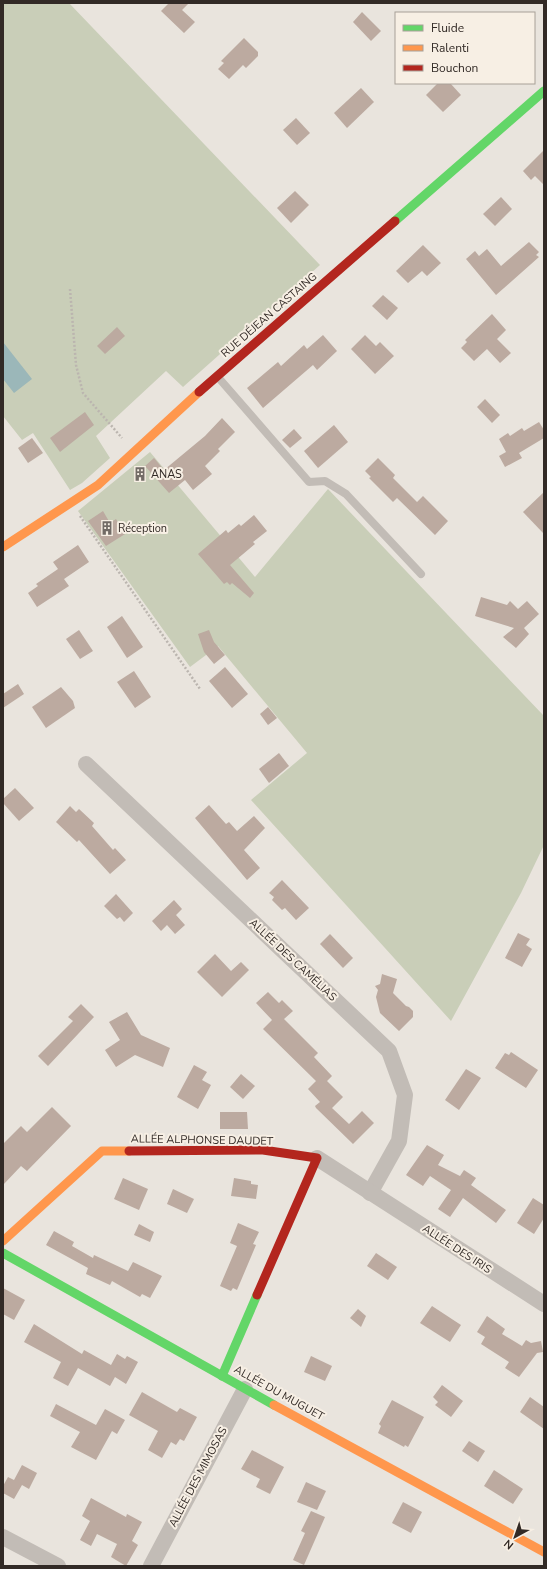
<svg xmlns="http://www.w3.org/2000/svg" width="547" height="1569" font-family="'Nunito Sans',sans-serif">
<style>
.green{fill:#c9ceb8}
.water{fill:#9bb7b9}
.building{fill:#bcaaa0}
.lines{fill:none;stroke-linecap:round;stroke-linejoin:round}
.path{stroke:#bbb5af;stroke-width:2.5;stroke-dasharray:2 2;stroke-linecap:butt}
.lane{stroke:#c2bcb6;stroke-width:8}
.street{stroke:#c2bcb6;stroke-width:16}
.fast{stroke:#63d668;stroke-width:9}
.slow{stroke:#ff974d;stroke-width:9}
.jam{stroke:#b3261e;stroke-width:9}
.labels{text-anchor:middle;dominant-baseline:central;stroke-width:4;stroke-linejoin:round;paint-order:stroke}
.street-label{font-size:11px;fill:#322a26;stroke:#f7efe4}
.poi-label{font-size:11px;fill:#322a26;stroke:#f7efe4;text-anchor:start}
</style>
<rect width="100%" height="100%" fill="#e9e4dd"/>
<g class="green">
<polygon points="3,3 69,3 320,265 183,387 166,371 96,436 110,458 82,483 70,490 33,433 22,440 3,416"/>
<polygon points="150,452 255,577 328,489 544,716 544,845 521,893 451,1021 251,800 307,753 218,646 190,667 78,511"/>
</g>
<polygon class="water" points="3,342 32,379 14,393 3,379"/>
<g class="building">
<polygon points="169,3 189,3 182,10 195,22 184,33 161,11"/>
<polygon points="362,12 381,31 371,41 353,22"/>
<polygon points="244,38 258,52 258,56 246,68 243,65 229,79 218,69 224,63 221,61"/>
<polygon points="438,83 450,83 461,95 443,112 426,95"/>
<polygon points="361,88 374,102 347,128 334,113"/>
<polygon points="296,118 310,133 297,145 283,130"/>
<polygon points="544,150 544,185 535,176 531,180 523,171"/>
<polygon points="295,191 309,205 291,223 277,208"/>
<polygon points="501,197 512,209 495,226 483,214"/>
<polygon points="529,242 539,252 536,255 539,257 496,295 466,259 475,251 479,256 487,249 501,266"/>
<polygon points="423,245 441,263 427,276 422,271 408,283 396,271"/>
<polygon points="383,295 398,308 387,320 372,306"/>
<polygon points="492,314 506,330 497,339 511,353 500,363 487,349 474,361 461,348 467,342 465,340"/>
<polygon points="117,327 125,336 105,354 97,346"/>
<polygon points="323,335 337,351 317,370 313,365 263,408 247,388 278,362 281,366 304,345 307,349"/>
<polygon points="365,335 376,346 380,342 394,356 375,374 351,349"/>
<polygon points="485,399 500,415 492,423 477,407"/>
<polygon points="85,412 94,425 60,452 50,438"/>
<polygon points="222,418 235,432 218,449 220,451 205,466 212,474 193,490 185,480 169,493 145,466 154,458 164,470 205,436"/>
<polygon points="539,422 544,430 544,438 519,453 522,458 505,467 499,456 506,452 499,439 508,433 510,436 522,428 524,431"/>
<polygon points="334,425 348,442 318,468 304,451"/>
<polygon points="294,429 302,438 290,448 282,440"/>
<polygon points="32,438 43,453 28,463 18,448"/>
<polygon points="378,458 395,475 393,478 417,502 423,496 448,521 435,535 397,498 393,502 369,478 371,477 365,471"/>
<polygon points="544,492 544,534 523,512"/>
<polygon points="103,511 110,523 116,519 125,534 106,546 88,521"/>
<polygon points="254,515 267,531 253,542 255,544 230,565 254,593 250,598 232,583 230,585 227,582 224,584 198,554 226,530 228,533 239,524 241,526"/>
<polygon points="78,545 89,562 64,579 69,586 37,607 28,593 38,586 36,584 58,569 53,562"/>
<polygon points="481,597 507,605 510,601 518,609 527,601 539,614 524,628 529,634 516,648 503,637 514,628 475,616"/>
<polygon points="122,616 143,647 127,658 107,627"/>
<polygon points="79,630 93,651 80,659 66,639"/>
<polygon points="209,630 214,642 225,655 214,664 204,652 198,634"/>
<polygon points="225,667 248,694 232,708 209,681"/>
<polygon points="134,671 151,697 135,708 117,682"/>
<polygon points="18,684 24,694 3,708 3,694"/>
<polygon points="61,687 73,701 75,708 46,728 32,707"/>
<polygon points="268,707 277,718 268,725 260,714"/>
<polygon points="279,753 289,766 269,783 259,769"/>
<polygon points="15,788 34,808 19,821 3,803 3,799"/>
<polygon points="209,805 226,824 229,822 237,831 254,816 265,828 244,850 260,868 247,880 195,818"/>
<polygon points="70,806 76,812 79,809 94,823 92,826 113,850 115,848 126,860 110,874 79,840 77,842 56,822"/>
<polygon points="282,880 309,908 296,920 285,908 282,910 272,900 274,897 269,893"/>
<polygon points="116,894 133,913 124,922 120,917 117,919 104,906"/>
<polygon points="174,900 182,909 176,915 185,925 175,934 167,925 161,931 152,921"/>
<polygon points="518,933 530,939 526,945 532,949 522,967 505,958"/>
<polygon points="330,934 353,958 343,968 320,944"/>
<polygon points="215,954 231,971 241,962 249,970 222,997 197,972"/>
<polygon points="382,974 397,979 393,993 406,1006 409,1007 413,1011 413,1017 399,1031 380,1013 376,997 378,990 375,986 380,984"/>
<polygon points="268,992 279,1003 282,1000 293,1011 284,1019 318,1053 314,1057 332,1076 327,1081 343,1097 332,1108 349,1124 362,1111 374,1123 353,1144 316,1108 315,1106 320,1102 308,1089 316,1081 263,1029 272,1020 256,1003"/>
<polygon points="81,1004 94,1017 48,1066 38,1056 73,1021 68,1017"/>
<polygon points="127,1012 141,1035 170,1048 163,1067 135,1055 116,1067 105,1050 120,1040 109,1022"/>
<polygon points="511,1052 538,1070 526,1088 495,1068 505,1053 509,1055"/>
<polygon points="194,1065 207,1072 202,1080 211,1085 198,1109 177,1097"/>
<polygon points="466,1069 481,1078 459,1110 445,1100"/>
<polygon points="241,1074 255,1086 243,1099 230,1087"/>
<polygon points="52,1107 71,1126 27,1171 21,1166 3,1185 3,1144 21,1126 27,1132"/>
<polygon points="220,1112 247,1112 248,1129 220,1129"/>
<polygon points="427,1145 444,1155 438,1165 460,1176 464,1170 476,1178 471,1185 506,1210 496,1223 463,1198 450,1217 438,1209 451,1190 430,1176 423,1186 406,1175"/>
<polygon points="123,1178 148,1189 139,1210 114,1199"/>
<polygon points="234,1178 251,1181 251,1184 258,1185 256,1199 231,1196"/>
<polygon points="173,1189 194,1199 187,1213 167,1204"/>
<polygon points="533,1198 544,1205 544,1218 534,1234 517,1223"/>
<polygon points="238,1223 259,1232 253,1244 256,1245 237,1290 233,1288 231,1291 220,1286 237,1246 230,1243"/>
<polygon points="139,1224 154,1232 150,1242 134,1235"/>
<polygon points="54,1231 74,1242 72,1246 93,1258 94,1255 128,1271 133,1262 162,1276 150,1298 142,1294 140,1297 112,1281 110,1285 86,1274 88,1268 46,1245"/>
<polygon points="376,1253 397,1267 388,1280 367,1266"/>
<polygon points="3,1288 25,1300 14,1320 3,1314"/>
<polygon points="432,1306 461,1325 450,1342 420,1323"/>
<polygon points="358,1309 366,1316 361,1327 350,1318"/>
<polygon points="487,1316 505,1329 502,1334 522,1346 526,1340 531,1343 541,1341 543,1352 537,1353 519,1377 505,1368 509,1362 481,1344 485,1337 477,1332"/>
<polygon points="34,1324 82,1354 84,1350 111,1365 117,1354 125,1359 127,1356 138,1362 126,1384 115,1377 110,1386 78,1368 68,1386 53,1378 61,1362 24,1342"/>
<polygon points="311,1356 332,1366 325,1381 304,1372"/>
<polygon points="442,1385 463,1401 451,1417 435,1405 438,1402 433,1397"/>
<polygon points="142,1392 177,1412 180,1408 197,1417 184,1441 180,1439 176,1445 171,1442 162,1458 148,1450 158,1431 129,1415"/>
<polygon points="530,1397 544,1407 544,1429 520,1412"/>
<polygon points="392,1400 424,1417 408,1447 405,1445 404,1447 378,1433 381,1426 379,1424"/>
<polygon points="56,1404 96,1425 105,1409 125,1420 117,1434 112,1431 96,1460 71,1447 80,1432 50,1416"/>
<polygon points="469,1441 485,1451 478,1462 462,1451"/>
<polygon points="252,1450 284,1467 270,1494 256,1487 260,1479 241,1469"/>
<polygon points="22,1465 37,1473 29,1489 22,1485 14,1499 3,1493 3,1486 8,1477 14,1480"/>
<polygon points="494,1470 523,1489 513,1504 484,1486"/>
<polygon points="306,1482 326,1491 317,1510 297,1502"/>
<polygon points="91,1498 126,1517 127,1514 142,1522 132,1541 138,1545 126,1566 111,1557 117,1544 97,1534 91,1546 80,1540 90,1521 82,1516"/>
<polygon points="403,1502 422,1512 411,1533 392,1523"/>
<polygon points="311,1511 325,1517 304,1565 293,1560 305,1533 301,1531"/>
</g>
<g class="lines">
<g class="path">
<polyline points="70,289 76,365 83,393 122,438"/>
<polyline points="80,516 200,689"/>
</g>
<polyline class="lane" points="217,376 309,482 325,481 346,494 421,574"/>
<g class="street">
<polyline points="86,764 389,1051 405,1095 399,1141 370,1193"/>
<polyline points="317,1158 544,1304"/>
<polyline points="3,1537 58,1566"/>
<polyline points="151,1566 245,1389"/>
</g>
<g class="fast">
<polyline points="395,221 544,91"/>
<polyline points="3,1253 274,1405"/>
<polyline points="222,1376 257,1295"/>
</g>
<g class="slow">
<polyline points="3,547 98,485 199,392"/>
<polyline points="3,1241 102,1151 129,1151"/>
<polyline points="274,1405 544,1552"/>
</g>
<g class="jam">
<polyline points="199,392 395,221"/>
<polyline points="129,1151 263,1150 317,1158 257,1295"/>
</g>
</g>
<defs>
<symbol id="building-bare" viewBox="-9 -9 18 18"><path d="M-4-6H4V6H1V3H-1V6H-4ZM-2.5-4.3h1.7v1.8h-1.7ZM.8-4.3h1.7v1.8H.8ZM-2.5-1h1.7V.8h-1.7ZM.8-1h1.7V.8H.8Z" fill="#726b66" stroke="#f7efe4" stroke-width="2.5" paint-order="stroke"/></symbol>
</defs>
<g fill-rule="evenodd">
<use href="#building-bare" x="130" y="464" width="20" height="20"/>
<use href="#building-bare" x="97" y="518" width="20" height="20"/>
</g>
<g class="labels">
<g class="street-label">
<text transform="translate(269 315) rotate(-41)">RUE DÉJEAN CASTAING</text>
<text transform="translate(293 960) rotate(43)">ALLÉE DES CAMÉLIAS</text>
<text transform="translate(202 1140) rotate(1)">ALLÉE ALPHONSE DAUDET</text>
<text transform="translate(457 1249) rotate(33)">ALLÉE DES IRIS</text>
<text transform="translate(279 1393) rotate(29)">ALLÉE DU MUGUET</text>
<text transform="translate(198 1477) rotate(-62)">ALLÉE DES MIMOSAS</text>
</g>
<g class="poi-label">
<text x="151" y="474">ANAS</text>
<text x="118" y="528">Réception</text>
</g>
</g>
<rect width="547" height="1569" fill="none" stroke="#322a26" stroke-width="8"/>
<rect x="395" y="12" width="140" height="72" fill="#f7efe4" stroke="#a8a098"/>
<rect x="403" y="25" width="20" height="6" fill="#63d668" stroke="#a8a098"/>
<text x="431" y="32" font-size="12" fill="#322a26">Fluide</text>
<rect x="403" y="45" width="20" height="6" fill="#ff974d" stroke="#a8a098"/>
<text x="431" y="52" font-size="12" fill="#322a26">Ralenti</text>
<rect x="403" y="65" width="20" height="6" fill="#b3261e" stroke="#a8a098"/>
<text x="431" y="72" font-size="12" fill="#322a26">Bouchon</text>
<g transform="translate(515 1537) rotate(220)" stroke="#f7efe4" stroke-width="3" paint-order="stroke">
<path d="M0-3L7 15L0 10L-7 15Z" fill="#322a26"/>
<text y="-6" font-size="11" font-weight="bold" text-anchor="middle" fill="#322a26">N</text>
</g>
</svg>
